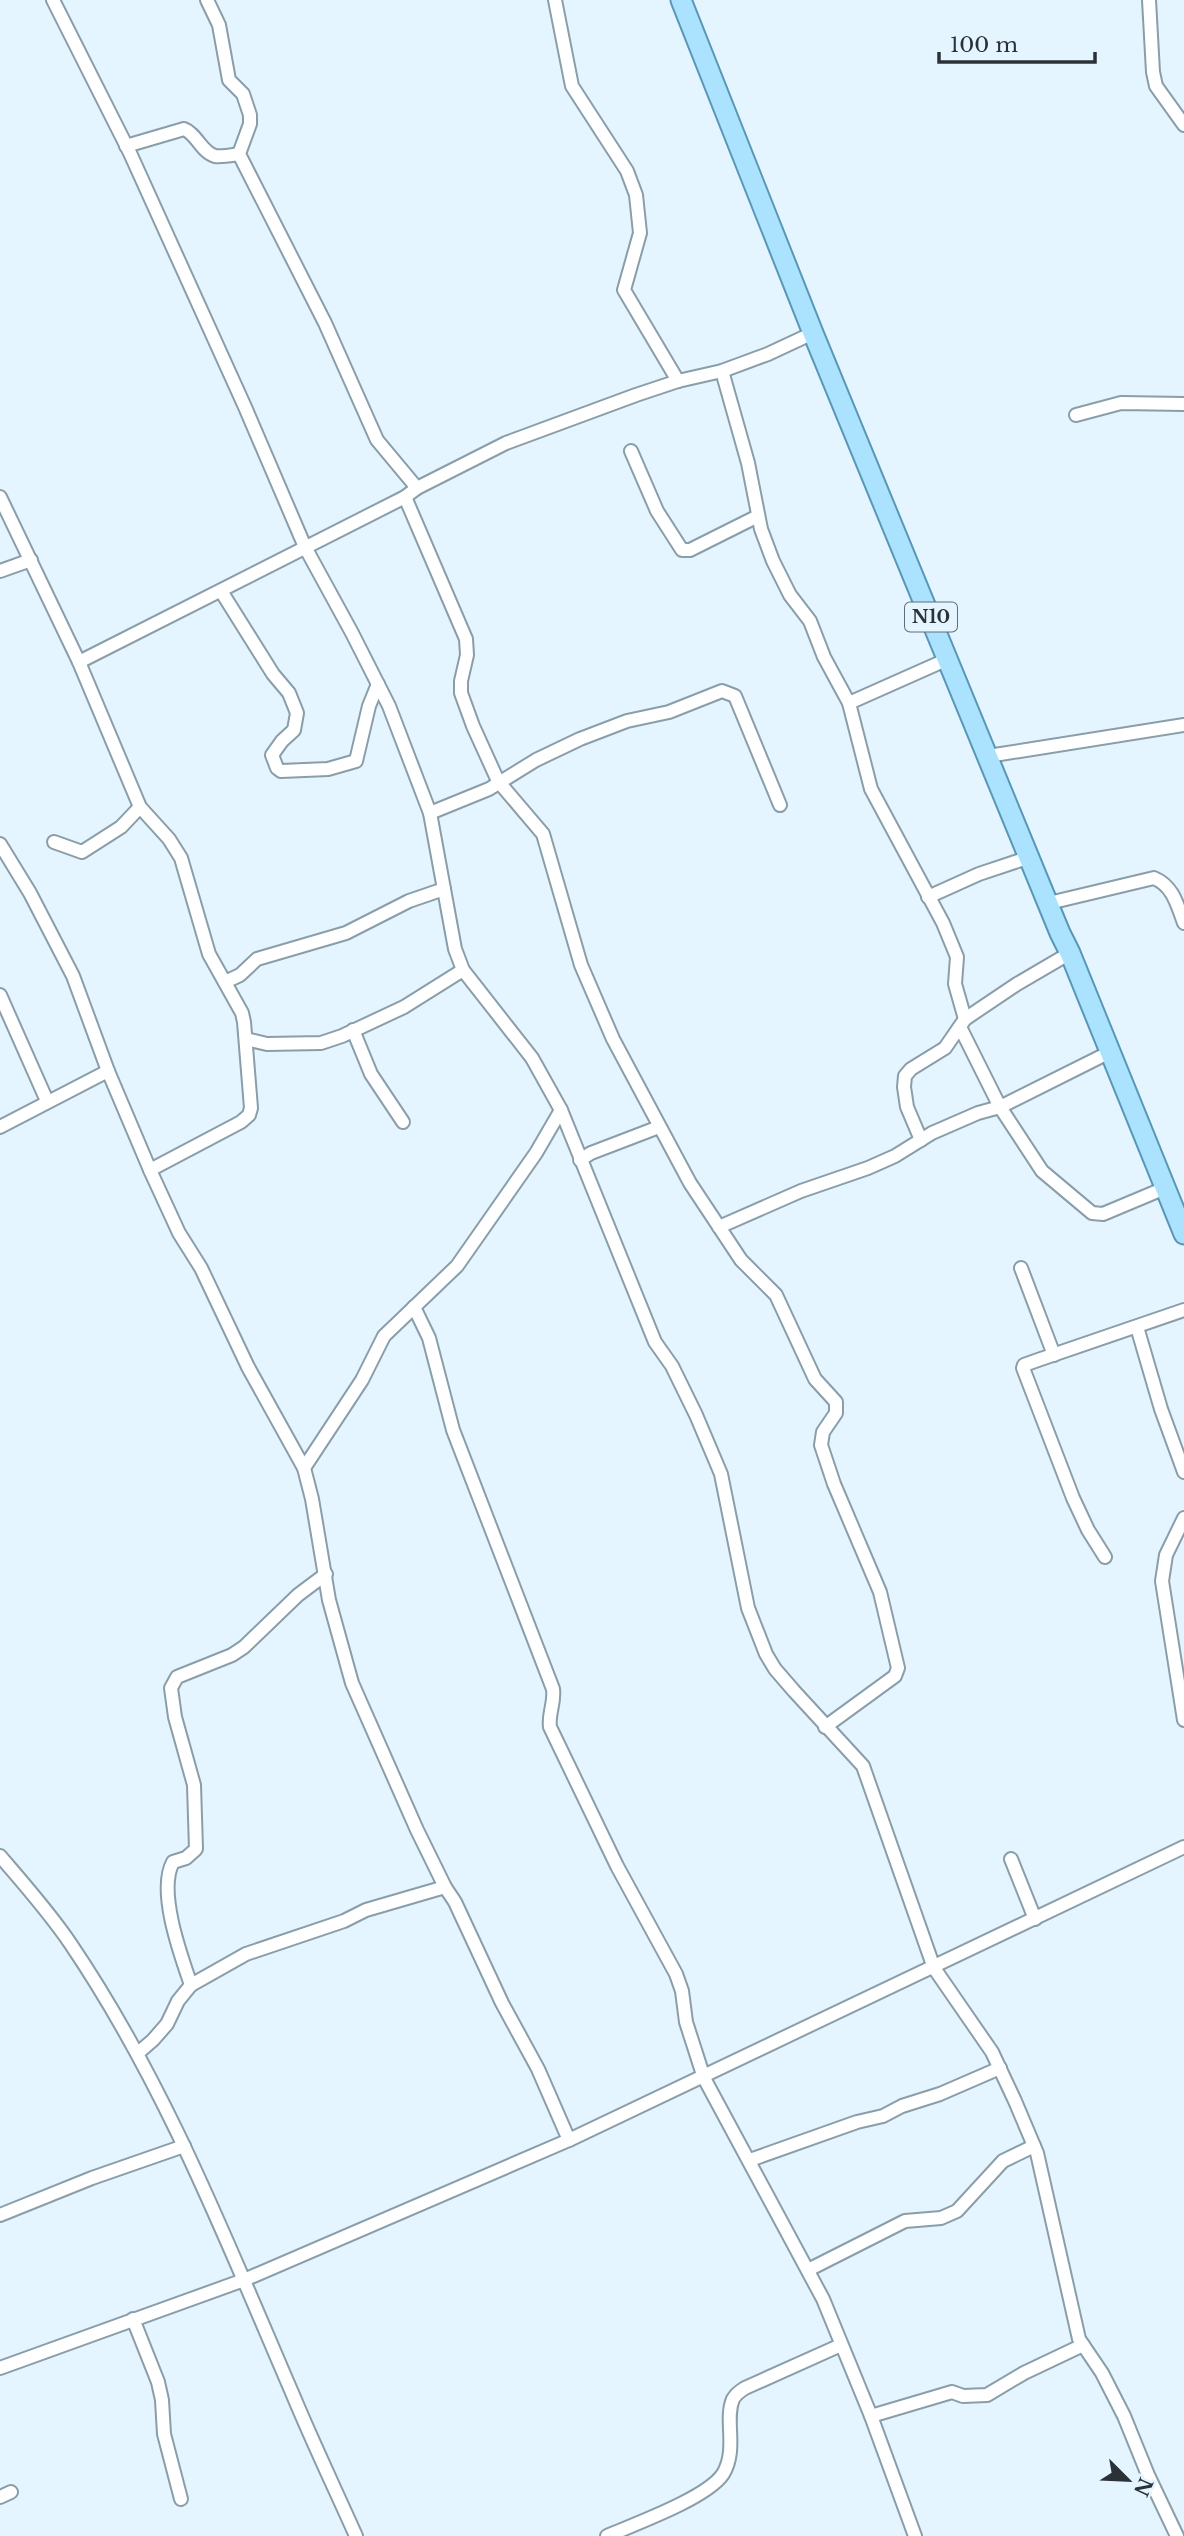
<svg xmlns="http://www.w3.org/2000/svg" width="1184" height="2536" font-family="'Libre Baskerville',serif">
<style>
.lines{fill:none;stroke-linecap:round;stroke-linejoin:round}
.minor-casing{stroke:#8a9ea9;stroke-width:16}
.primary-casing{stroke:#5997b7;stroke-width:23}
.minor{stroke:#fff;stroke-width:12}
.primary{stroke:#abe2fd;stroke-width:19}
.labels{text-anchor:middle;dominant-baseline:central;stroke-width:5;stroke-linejoin:round;paint-order:stroke}
.shield{fill:#e4f5ff;stroke:#626c73;stroke-width:2}
.shield-label{font-size:18px;font-weight:bold;fill:#2a3237}
</style>
<rect width="100%" height="100%" fill="#e4f5ff"/>
<g class="lines">
<defs>
<g id="minor">
<polyline points="53,0 130,153 245,407 305,547 352,633 389,706 430,813 455,949 463,970 532,1058 561,1110 655,1342 672,1366 696,1415 721,1474 748,1608 766,1654 775,1669 794,1691 863,1766 934,1968 992,2052 1015,2101 1037,2153 1079,2339 1102,2373 1124,2416 1148,2475 1177,2536"/>
<polyline points="207,0 219,25 229,80 243,94 250,115 250,124 239,154 325,323 377,440 417,488"/>
<polyline points="555,0 572,86 627,171 636,195 640,233 624,290 678,381"/>
<polyline points="1149,0 1153,72 1156,86 1184,125"/>
<path d="M126 146 184 129C197 134 201 152 215 156 222 157 232 155 239 154"/>
<polyline points="722,371 748,463 761,529 773,561 790,595 810,621 824,657 849,703"/>
<polyline points="1076,415 1121,403 1184,404"/>
<polyline points="631,451 657,511 682,550 690,550 758,516"/>
<polyline points="0,497 79,662 140,807 169,839 181,858 209,954 242,1013 244,1022 251,1108 249,1115 241,1122 150,1170 179,1233 201,1268 248,1367 304,1468 312,1499 329,1600 352,1683 417,1830 445,1887 455,1902 502,2003 538,2069 569,2140"/>
<polyline points="405,497 466,639 467,655 461,681 461,693 473,726 498,781 543,834 581,965 613,1039 690,1183 741,1260 776,1295 815,1379 836,1402 836,1413 823,1432 821,1445 834,1484 880,1592 898,1668 895,1676 825,1727"/>
<polyline points="0,571 31,560"/>
<polyline points="221,591 273,674 289,693 297,713 294,730 282,741 272,755 277,768 281,771 328,769 356,761 369,706 378,684"/>
<polyline points="948,659 849,703 871,789 943,923 957,957 955,984 965,1019"/>
<polyline points="79,662 405,497 417,488 506,443 636,395 678,381 722,371 768,354 813,333"/>
<polyline points="988,756 1184,725"/>
<polyline points="430,813 489,789 536,760 580,739 627,721 669,712 722,691 735,696 780,805"/>
<polyline points="54,842 82,852 121,827 140,807"/>
<polyline points="0,844 30,893 73,976 108,1071 150,1170"/>
<polyline points="928,897 979,874 1030,857"/>
<path d="M1049 903 1154 878C1173 886 1177 904 1184 923"/>
<polyline points="225,982 240,975 257,959 346,933 409,901 444,889"/>
<polyline points="0,995 47,1101"/>
<polyline points="960,1027 1000,1107 1042,1171 1092,1213 1103,1214 1165,1188"/>
<polyline points="353,1030 371,1074 403,1122"/>
<polyline points="246,1039 267,1044 321,1043 342,1036 404,1007 463,970"/>
<polyline points="0,1127 108,1071"/>
<polyline points="921,1140 907,1107 904,1087 905,1076 911,1069 945,1048 965,1019 1017,984 1070,953"/>
<polyline points="580,1160 591,1153 659,1127"/>
<polyline points="719,1227 801,1191 868,1168 895,1156 932,1133 978,1113 1000,1107 1110,1052"/>
<polyline points="1021,1268 1054,1355"/>
<path d="M414 1307 429 1338 453 1430 553 1689C555 1703 548 1714 550 1727L617 1866 676 1974 682 1991 686 2022 704 2078 823 2299 871 2416 915 2536"/>
<polyline points="1137,1327 1161,1409 1184,1472"/>
<polyline points="304,1468 362,1380 384,1336 457,1266 536,1153 561,1110"/>
<polyline points="1184,1518 1166,1555 1162,1581 1184,1720"/>
<polyline points="1105,1557 1088,1530 1073,1498 1023,1368 1024,1365 1038,1360 1184,1310"/>
<path d="M0 1856C24 1884 49 1912 70 1943 165 2083 226 2240 293 2395 313 2443 335 2489 356 2536"/>
<polyline points="1011,1859 1035,1919"/>
<path d="M191 1985C181 1956 157 1891 173 1862L186 1858 196 1849 194 1785 175 1717 171 1688 177 1677 232 1655 244 1647 298 1595 326 1574"/>
<polyline points="138,2053 153,2040 167,2024 178,2001 191,1985 246,1954 344,1921 366,1910 445,1887"/>
<polyline points="750,2160 857,2122 883,2116 902,2106 940,2094 1000,2068"/>
<polyline points="0,2215 92,2178 184,2146"/>
<polyline points="808,2270 905,2221 941,2218 957,2211 1003,2161 1034,2146"/>
<polyline points="133,2319 158,2382 162,2400 164,2434 181,2499"/>
<polyline points="0,2368 244,2280 569,2140 1184,1847"/>
<polyline points="871,2416 952,2392 963,2396 987,2395 1024,2373 1083,2345"/>
<polyline points="0,2497 11,2492"/>
<path d="M607 2536C635 2524 707 2498 723 2474 738 2449 724 2420 733 2399 736 2394 740 2391 745 2388L841 2345"/>
</g>
<polyline id="primary" points="681,0 813,333 1060,933 1070,953 1184,1234"/>
</defs>
<use href="#minor" class="minor-casing"/>
<use href="#primary" class="primary-casing"/>
<use href="#minor" class="minor"/>
<use href="#primary" class="primary"/>
</g>
<g class="labels">
<rect class="shield" x="905" y="602.5" width="52" height="29" rx="5"/>
<g class="shield-label">
<text x="931" y="617">N10</text>
</g>
</g>
<g transform="translate(1128 2480) rotate(114)" stroke="#e4f5ff" stroke-width="5" paint-order="stroke">
<path d="M0-5L12 26L0 18L-12 26Z" fill="#2a3237"/>
<text y="-10" font-size="19" font-weight="bold" text-anchor="middle" fill="#2a3237">N</text>
</g>
<path d="M939 52v10h156v-10" fill="none" stroke="#2a3237" stroke-width="3.5"/>
<text x="950" y="52" font-size="21" fill="#2a3237" stroke="#e4f5ff" stroke-width="5" paint-order="stroke">100 m</text>
</svg>
